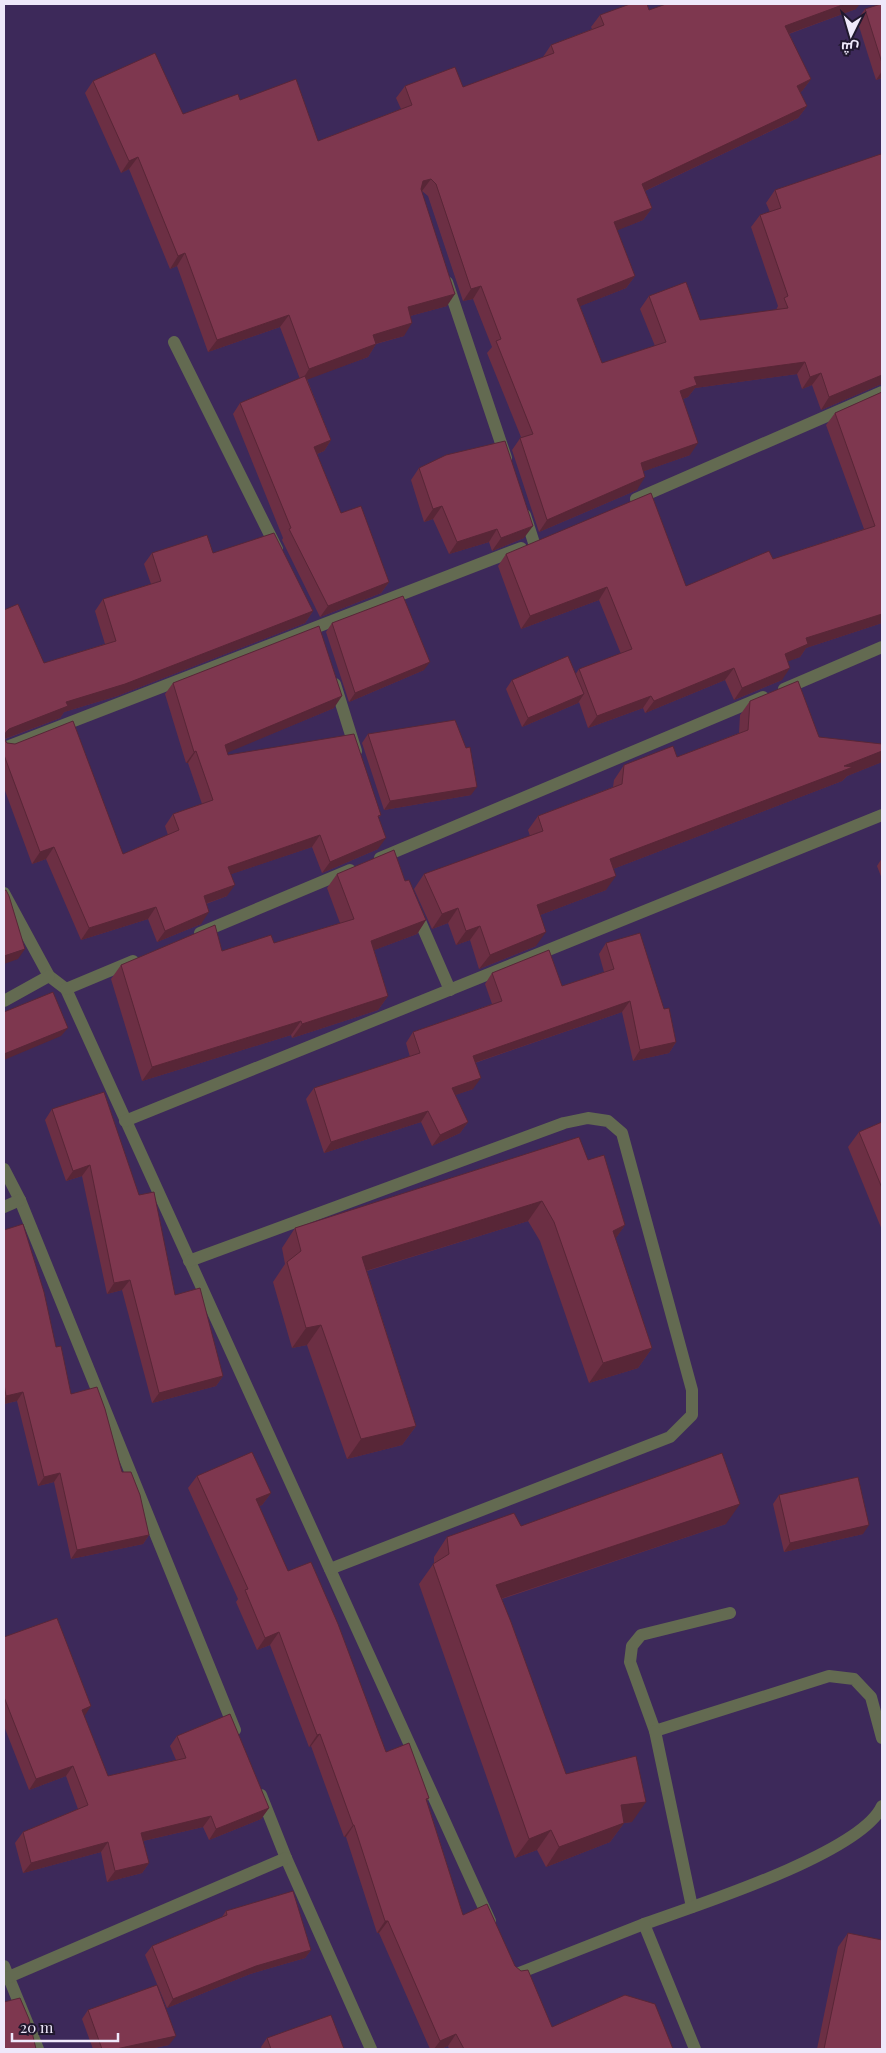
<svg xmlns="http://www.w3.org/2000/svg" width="886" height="2053" font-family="'Playfair Display',Cairo,serif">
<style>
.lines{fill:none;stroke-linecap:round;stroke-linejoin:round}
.minor{stroke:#636a51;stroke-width:12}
.wall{fill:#6c2f44}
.shaded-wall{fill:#582637}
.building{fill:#7e374f;stroke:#582637}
</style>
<rect width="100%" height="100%" fill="#3d295a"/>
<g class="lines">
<g class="minor">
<polyline points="447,282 506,458"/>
<polyline points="174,342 277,549"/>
<polyline points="636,499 882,392"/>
<polyline points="525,515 534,543"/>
<polyline points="335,684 356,751"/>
<polyline points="784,689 882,647"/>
<polyline points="4,748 521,548"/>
<polyline points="380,858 763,697"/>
<polyline points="4,893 49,976 66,989 490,1921"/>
<polyline points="416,912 450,990"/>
<polyline points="200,933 350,870"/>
<polyline points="66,989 133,961"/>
<polyline points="4,1001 49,976"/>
<polyline points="125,1121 882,815"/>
<polyline points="4,1169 20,1200 235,1730"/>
<polyline points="4,1207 20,1200"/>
<polyline points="189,1261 564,1123 588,1118 608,1121 622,1133 692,1390 692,1415 670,1437 330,1569"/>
<polyline points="730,1613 641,1635 632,1646 630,1662 655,1731 829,1676 854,1679 871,1697 882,1738"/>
<polyline points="655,1731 692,1907"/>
<polyline points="261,1795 286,1858 371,2049"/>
<path d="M644 1924C695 1906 861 1853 882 1806"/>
<polyline points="4,1966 38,2049"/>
<polyline points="514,1974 514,1975 644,1924 695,2049"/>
<polyline points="4,1979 286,1858"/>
</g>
</g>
<g class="wall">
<polygon points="882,4 882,78 876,80 857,20 865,9"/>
<polygon points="856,9 789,34 811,79 802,91 800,92 807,106 798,118 645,191 652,208 643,220 617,230 635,276 626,288 580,306 602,363 655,346 640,309 649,296 700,320 776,310 778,306 751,227 760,215 770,212 766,203 775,190 882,157 882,384 879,385 821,410 812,385 802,389 797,374 695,388 688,397 683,399 690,455 644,471 637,490 539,532 512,450 521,437 487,353 492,347 473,299 463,301 428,196 422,191 447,306 410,316 404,336 376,344 368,357 307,379 331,440 324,451 317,454 341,513 389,582 381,593 320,617 282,540 283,538 233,414 240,403 300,379 280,327 208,352 177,266 170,269 129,169 121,173 85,93 93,81 183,114 240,100 318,141 401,109 396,98 405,86 463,87 543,57 551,45 592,29 591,27 600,15 649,10"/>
<polygon points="882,392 882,623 806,648 800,657 788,661 782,680 734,700 725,680 645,713 643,708 588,728 579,702 578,703 522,727 506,689 512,680 575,675 579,669 621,654 599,600 521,629 498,566 506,554 686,586 773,559 864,529 826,425 835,413"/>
<polygon points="419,468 524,538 492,551 489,542 449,554 433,519 424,522 411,480"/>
<polygon points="152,553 213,553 313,611 305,623 117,696 64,712 60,718 5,739 7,743 123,854 168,835 165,826 173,814 202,804 188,763 186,763 165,694 173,683 334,708 227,752 228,755 381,815 379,817 378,849 322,873 312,847 231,874 227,896 206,904 201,924 157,942 148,919 81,940 46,859 32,864 4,788 4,610 44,663 105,644 95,611 103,599 151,584 144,564"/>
<polygon points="332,623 424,670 349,702 326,632"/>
<polygon points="750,701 819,737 882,762 847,776 842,781 613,869 606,890 540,915 536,946 479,969 470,940 456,945 448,923 432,929 414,889 424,874 530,836 528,830 538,816 613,787 614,780 624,765 677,757 739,733 740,715"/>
<polygon points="368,734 471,795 384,810 362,743"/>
<polygon points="882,858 882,879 877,866"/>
<polygon points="337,874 405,881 426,920 417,934 374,950 388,996 378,1010 292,1038 291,1035 142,1081 111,979 121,965 274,943 340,923 327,888"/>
<polygon points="606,943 664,1009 676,1042 669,1053 633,1061 622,1012 475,1063 473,1089 455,1095 468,1122 460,1133 432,1146 421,1122 324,1153 306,1099 314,1088 410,1057 406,1043 413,1032 492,1004 485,984 492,973 562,986 604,972 599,954"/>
<polygon points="52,1109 139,1195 175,1295 223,1376 216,1386 152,1403 122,1290 107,1294 82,1176 66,1181 45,1120"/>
<polygon points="882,1122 882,1230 848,1147 859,1132"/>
<polygon points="588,1160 625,1225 615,1239 652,1348 638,1368 589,1383 540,1241 528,1221 367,1271 416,1426 402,1445 347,1459 307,1345 292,1348 273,1282 285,1264 282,1248 295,1228"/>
<polygon points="4,1230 56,1347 71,1394 122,1472 149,1535 143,1544 71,1559 54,1482 38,1486 17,1401 4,1404"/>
<polygon points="197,1476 271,1493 262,1505 259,1506 288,1571 386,1752 429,1798 427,1801 463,1915 515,1966 552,2027 673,2049 449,2049 448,2046 441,2049 430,2049 379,1933 377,1933 346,1837 344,1837 311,1746 309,1747 270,1645 257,1650 236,1602 238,1599 188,1488"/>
<polygon points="779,1495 863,1534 784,1552 773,1504"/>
<polygon points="726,1524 502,1599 566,1774 632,1822 624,1823 610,1842 546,1867 537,1850 515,1858 419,1584 434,1563 434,1557 447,1537 521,1526"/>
<polygon points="4,1637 84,1716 108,1776 176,1760 170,1746 177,1736 269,1808 261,1819 209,1840 203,1827 143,1841 149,1863 142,1873 107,1882 101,1852 23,1873 15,1843 23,1832 78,1809 66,1776 29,1790 4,1726"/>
<polygon points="226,1911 311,1950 305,1958 250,1974 167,2008 145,1955 152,1946 222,1917"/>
<polygon points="848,1933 882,2049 817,2049 838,1947"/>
<polygon points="88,2010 169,2045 149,2049 93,2049 82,2019"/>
<polygon points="267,2038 344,2049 262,2049 261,2047"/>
</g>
<g class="shaded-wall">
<polygon points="845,4 860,4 856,9 777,38 785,26"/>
<polygon points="882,71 882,78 876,80"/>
<polygon points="811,79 802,91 789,98 797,86"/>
<polygon points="807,106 798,118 634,196 642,184"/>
<polygon points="138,157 129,169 121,173 129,161"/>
<polygon points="431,179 422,191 414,193 423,181"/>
<polygon points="652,208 643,220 606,235 614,222"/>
<polygon points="185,253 177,266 170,269 178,256"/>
<polygon points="635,276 626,288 568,311 577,299"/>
<polygon points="481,286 473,299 463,301 471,289"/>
<polygon points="455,294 447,306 399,319 408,307"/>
<polygon points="289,315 280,327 208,352 217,340"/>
<polygon points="412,323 404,336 364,347 373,335"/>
<polygon points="376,344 368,357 301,382 309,369"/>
<polygon points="805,362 797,374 695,388 688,397 672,403 680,391 694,377"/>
<polygon points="821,373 812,385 802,389 810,377"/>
<polygon points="882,375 882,384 879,385 821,410 829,397"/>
<polygon points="331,440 324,451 306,458 314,447"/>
<polygon points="698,443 690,455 633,475 641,463"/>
<polygon points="645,477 637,490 539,532 547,520"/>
<polygon points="442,506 433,519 424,522 433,509"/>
<polygon points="533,526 524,538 492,551 501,538"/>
<polygon points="497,529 489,542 449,554 457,542"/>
<polygon points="389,582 381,593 320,617 328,606"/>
<polygon points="607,587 599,600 521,629 530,616"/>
<polygon points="313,611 305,623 117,696 64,712 60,718 4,739 6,732 9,729 66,702"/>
<polygon points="882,614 882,623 806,648 800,657 776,666 785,654 806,638"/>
<polygon points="430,662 424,670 349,702 355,693"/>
<polygon points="734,668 725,680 645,713 654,701"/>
<polygon points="790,668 782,680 734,700 742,688"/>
<polygon points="584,694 578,703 522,727 528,718"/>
<polygon points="342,696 334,708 217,757 225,745"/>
<polygon points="651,696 643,708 588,728 597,716"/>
<polygon points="196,751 188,763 186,763 194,752"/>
<polygon points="882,751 882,762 847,776 842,781 600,874 610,859"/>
<polygon points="477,787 471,795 384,810 390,801"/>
<polygon points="320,835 312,847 220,878 228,867"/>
<polygon points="386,838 378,849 322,873 330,862"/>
<polygon points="54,847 46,859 32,864 40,852"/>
<polygon points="616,876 606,890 527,920 537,905"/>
<polygon points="235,885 227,896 196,907 204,896"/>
<polygon points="156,907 148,919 81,940 89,928"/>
<polygon points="458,908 448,923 432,929 442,914"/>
<polygon points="209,912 201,924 157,942 165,931"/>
<polygon points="426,920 417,934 361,955 371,941"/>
<polygon points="480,926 470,940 456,945 466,931"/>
<polygon points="546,932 536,946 479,969 490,955"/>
<polygon points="25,949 18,959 4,964 4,956"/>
<polygon points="388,996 378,1010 292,1038 302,1024"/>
<polygon points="630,1001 622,1012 465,1066 473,1056"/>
<polygon points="301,1021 291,1035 142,1081 152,1067"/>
<polygon points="68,1028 61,1036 4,1060 4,1054"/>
<polygon points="676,1042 669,1053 633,1061 640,1050"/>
<polygon points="481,1078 473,1089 444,1099 452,1088"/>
<polygon points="428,1111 421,1122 324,1153 331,1142"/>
<polygon points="468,1122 460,1133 432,1146 440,1135"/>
<polygon points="90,1165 82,1176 66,1181 73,1171"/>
<polygon points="542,1201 528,1221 349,1276 362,1257"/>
<polygon points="625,1225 611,1245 613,1231"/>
<polygon points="130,1280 122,1290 107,1294 114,1283"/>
<polygon points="321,1325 307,1345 292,1348 306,1328"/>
<polygon points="652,1348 638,1368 589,1383 603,1363"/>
<polygon points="223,1376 216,1386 152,1403 159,1393"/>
<polygon points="23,1392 17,1401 4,1404 4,1400 6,1396"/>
<polygon points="416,1426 402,1445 347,1459 361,1439"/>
<polygon points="60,1473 54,1482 38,1486 44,1477"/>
<polygon points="271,1493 262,1505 247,1511 256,1499"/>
<polygon points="740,1504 726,1524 482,1605 496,1585"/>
<polygon points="869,1525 863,1534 784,1552 790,1543"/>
<polygon points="149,1535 143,1544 71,1559 77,1550"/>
<polygon points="279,1632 270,1645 257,1650 265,1638"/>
<polygon points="91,1706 84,1717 82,1710"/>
<polygon points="320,1734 311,1746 309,1747 317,1735"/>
<polygon points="73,1766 66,1776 29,1790 36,1779"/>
<polygon points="646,1802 632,1822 624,1823 610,1842 546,1867 559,1847 621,1805"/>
<polygon points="269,1808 261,1819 209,1840 216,1829"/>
<polygon points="211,1816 203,1827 134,1843 141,1833"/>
<polygon points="353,1825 354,1825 346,1837 344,1837"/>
<polygon points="551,1830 537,1850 515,1858 529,1839"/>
<polygon points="108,1842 101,1852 23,1873 31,1863"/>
<polygon points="149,1863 142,1873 107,1882 115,1871"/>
<polygon points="385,1921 388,1921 379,1933 377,1933"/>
<polygon points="311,1950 305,1958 250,1974 167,2008 173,1999 256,1966"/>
<polygon points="456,2034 448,2046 441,2049 434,2049 440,2041"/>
<polygon points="176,2036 169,2045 149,2049 116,2049"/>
</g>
<g class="building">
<polygon points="630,4 647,4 649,10 666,4 845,4 785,26 811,79 797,86 807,106 642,184 652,208 614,222 635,276 577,299 602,363 666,342 649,296 686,282 700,320 788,308 784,298 788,296 760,215 781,208 775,190 881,154 882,157 882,375 829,397 821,373 810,377 805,362 694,377 697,385 680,391 698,443 641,463 645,477 547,520 520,438 533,434 496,341 501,339 481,286 471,289 436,184 431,179 423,181 421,189 455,294 408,307 412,323 373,335 376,344 309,369 289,315 217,340 185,253 178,256 138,157 129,161 93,81 155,53 183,114 238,94 240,100 296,79 318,141 412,105 405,86 455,67 463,87 554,53 551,45 604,25 600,15"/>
<polygon points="881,4 882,4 882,63 865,9"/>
<polygon points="305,376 331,440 314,447 341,513 361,506 389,582 328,606 289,529 291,528 240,403"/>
<polygon points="882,392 882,614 806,638 808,644 785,654 790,668 742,688 734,668 654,701 651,696 597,716 579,669 632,649 607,587 530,616 506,554 651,493 686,586 769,551 773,559 875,526 835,413"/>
<polygon points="505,441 533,526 501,538 497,529 457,542 442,506 433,509 419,468 446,455"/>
<polygon points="274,533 313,611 125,684 66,702 68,706 9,729 6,732 4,739 7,743 15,744 73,721 123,854 179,830 173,814 213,800 196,751 194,752 173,683 319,626 342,696 225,745 228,755 354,734 381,815 378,816 386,838 330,862 320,835 228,867 235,885 204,896 209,912 165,931 156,907 89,928 54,847 40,852 4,755 4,610 18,604 44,663 116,641 103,599 161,581 152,553 207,535 213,553"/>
<polygon points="403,596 430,662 355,693 332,623"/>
<polygon points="568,656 584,694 528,718 512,680"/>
<polygon points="798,681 819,737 882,744 882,751 844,766 853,767 610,859 616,876 537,905 546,932 490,955 480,926 466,931 458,908 442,914 424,874 543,831 538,816 622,784 624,765 673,746 677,757 748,730 750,701"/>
<polygon points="455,720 466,748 470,747 477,787 390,801 368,734"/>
<polygon points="394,850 405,881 409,880 426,920 371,941 388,996 302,1024 301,1021 152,1067 121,965 215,925 222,951 271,935 274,943 354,919 337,874"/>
<polygon points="6,890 9,896 25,949 4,956 4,891"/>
<polygon points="640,933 664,1009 669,1008 676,1042 640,1050 630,1001 473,1056 481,1078 452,1088 468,1122 440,1135 428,1111 331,1142 314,1088 420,1053 413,1032 502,1001 492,973 549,950 562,986 614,969 606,943"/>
<polygon points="53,992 68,1028 4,1054 4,1012"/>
<polygon points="104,1092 139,1195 154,1192 175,1295 200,1288 223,1376 159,1393 130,1280 114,1283 90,1165 73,1171 52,1109"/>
<polygon points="882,1122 882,1188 859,1132"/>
<polygon points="579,1137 588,1160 604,1155 625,1225 613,1231 652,1348 603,1363 554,1222 542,1201 362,1257 416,1426 361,1439 321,1325 306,1328 287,1262 301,1251 295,1228"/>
<polygon points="23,1224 44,1292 56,1347 61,1346 71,1394 97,1387 105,1409 122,1472 131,1472 140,1495 149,1535 77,1550 60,1473 44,1477 23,1392 6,1396 4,1384 4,1230"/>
<polygon points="252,1452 271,1493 256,1499 288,1571 311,1562 338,1624 386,1752 409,1743 429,1798 426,1799 463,1915 487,1904 515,1966 521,1971 528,1970 552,2027 625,1995 655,2004 673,2049 464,2049 456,2034 440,2041 388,1921 385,1921 354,1825 353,1825 320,1734 317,1735 279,1632 265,1638 245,1590 248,1589 197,1476"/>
<polygon points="722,1453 740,1504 496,1585 511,1622 566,1774 636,1756 646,1802 621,1805 624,1823 559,1847 551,1830 529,1839 433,1564 449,1554 447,1537 514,1513 521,1526"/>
<polygon points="858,1477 869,1525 790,1543 779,1495"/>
<polygon points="57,1618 91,1706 82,1710 108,1776 186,1758 177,1736 230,1714 269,1808 216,1829 211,1816 141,1833 149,1863 115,1871 108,1842 31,1863 23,1832 88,1805 73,1766 36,1779 4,1697 4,1637"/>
<polygon points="293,1891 311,1950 256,1966 173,1999 152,1946 227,1915 226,1911"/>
<polygon points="848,1933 882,1940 882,2049 824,2049"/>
<polygon points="157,1985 176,2036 116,2049 102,2049 88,2010"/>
<polygon points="20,1998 29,2019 36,2049 4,2049 4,2002"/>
<polygon points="331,2015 344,2049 271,2049 267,2038"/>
</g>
<rect width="886" height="2053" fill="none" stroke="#eee8fa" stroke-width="10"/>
<g transform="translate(851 35) rotate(185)" stroke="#20182e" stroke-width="4" paint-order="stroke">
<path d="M0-4L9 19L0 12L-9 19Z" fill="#eee8fa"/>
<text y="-8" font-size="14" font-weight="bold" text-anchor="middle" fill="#eee8fa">ش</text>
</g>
<path d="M12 2033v8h106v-8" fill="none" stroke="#eee8fa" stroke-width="2.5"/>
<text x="20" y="2033" font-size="15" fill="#eee8fa" stroke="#20182e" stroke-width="4" paint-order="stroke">20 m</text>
</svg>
